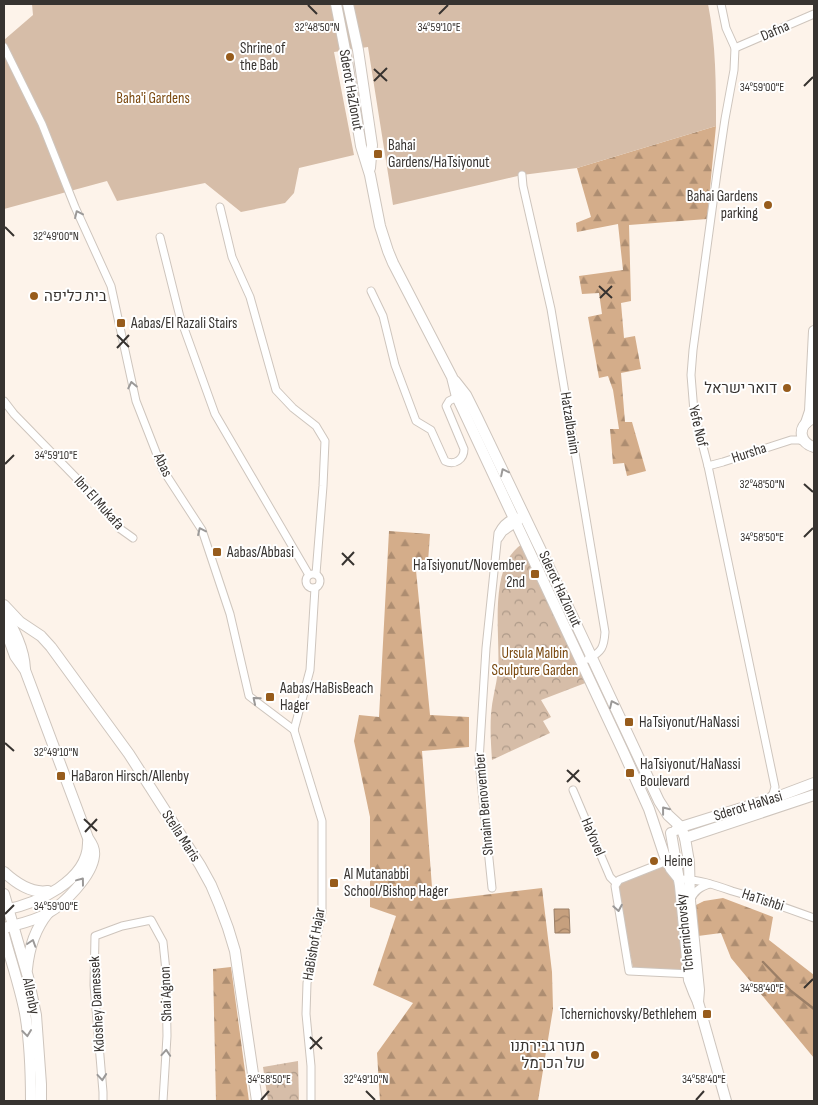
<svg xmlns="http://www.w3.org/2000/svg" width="818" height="1105" font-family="'Sofia Sans Condensed',Heebo,sans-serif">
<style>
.forest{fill:url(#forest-firs)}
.park{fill:url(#park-crowns)}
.garden{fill:#d6bda8}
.water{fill:url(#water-waves);stroke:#9b7f67}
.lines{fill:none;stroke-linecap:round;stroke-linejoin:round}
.stream{stroke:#9b7f67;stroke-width:2.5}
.street-casing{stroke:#cec5bd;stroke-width:9}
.secondary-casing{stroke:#cec5bd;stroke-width:12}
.street{stroke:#fff;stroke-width:7}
.secondary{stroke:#fff;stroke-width:10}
.oneway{stroke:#9b9998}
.ticks{fill:none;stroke:#373330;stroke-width:2}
.poi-dot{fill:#975c1c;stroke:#fff;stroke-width:2}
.labels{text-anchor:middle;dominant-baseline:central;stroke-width:4;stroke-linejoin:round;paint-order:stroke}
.street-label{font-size:15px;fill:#373330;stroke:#fff}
.poi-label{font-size:15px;fill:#373330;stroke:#fff;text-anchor:start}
.park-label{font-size:15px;fill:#7a480e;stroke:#fff}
.ticks-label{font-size:12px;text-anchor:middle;fill:#373330;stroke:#fff;stroke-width:4;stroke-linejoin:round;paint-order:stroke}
</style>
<defs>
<pattern id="forest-firs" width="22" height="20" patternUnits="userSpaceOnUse" patternTransform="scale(1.25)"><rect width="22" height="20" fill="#d4ad8a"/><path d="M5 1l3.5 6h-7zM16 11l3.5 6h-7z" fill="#ad8d71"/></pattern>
<pattern id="park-crowns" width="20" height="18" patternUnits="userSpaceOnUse" patternTransform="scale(1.25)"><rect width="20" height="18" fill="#d6bda8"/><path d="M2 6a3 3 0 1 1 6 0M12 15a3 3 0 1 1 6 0" fill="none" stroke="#ae9a89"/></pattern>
<pattern id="water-waves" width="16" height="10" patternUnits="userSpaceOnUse" patternTransform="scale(1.25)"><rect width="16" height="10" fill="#c6a07e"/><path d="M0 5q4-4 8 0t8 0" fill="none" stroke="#a28368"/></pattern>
</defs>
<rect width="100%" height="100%" fill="#fdf3ea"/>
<g class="forest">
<polygon points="716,126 707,219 629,225 631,301 621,303 624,338 635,336 641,369 621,373 625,422 632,422 646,471 627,476 624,463 613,464 610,429 619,429 613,390 608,376 599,378 588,317 602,314 599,293 582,294 579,276 623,270 618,224 577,232 576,223 591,217 577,168"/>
<polygon points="389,531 430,534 428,562 415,560 430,715 469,717 469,747 422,751 433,901 542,888 552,972 553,1009 538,1101 380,1101 377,1053 413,1003 373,985 396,916 370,907 370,817 354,741 359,715 379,717"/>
<polygon points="723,898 773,917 769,940 814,975 814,1058 731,958 721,933 698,936 694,906 704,901"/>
<polygon points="231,967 249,1101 216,1101 213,969"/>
</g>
<g class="park">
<path d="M522 544 588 682 541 700 551 717 543 721 550 733 492 760C491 745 490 730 491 714 492 700 496 686 498 672 501 637 487 567 522 544Z"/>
<polygon points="298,1061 299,1101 268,1101 263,1067"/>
</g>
<g class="garden">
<path d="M32 4H708C716 44 716 85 716 126L577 168 522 175 393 205 368 47 334 52 354 155 299 168 294 193 285 203 241 212 205 183 117 201 107 181 4 209V40L33 15Z"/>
<polygon points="666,865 677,884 683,971 633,968 617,888 622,881"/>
</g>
<polygon class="water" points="554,909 569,909 570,933 555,933"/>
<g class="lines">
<polyline class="stream" points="763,962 791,991 814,1009"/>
<defs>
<g id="street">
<polyline points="721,4 726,28 735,48 734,70 725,119 717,173 693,350 691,375 694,412 708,466 775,787 773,794 768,799"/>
<polyline points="4,47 42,124 75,207 111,286 136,401 163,470 202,530 230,614 249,696 294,730"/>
<polyline points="735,48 814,14"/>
<path d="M522 175 523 186 551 309 605 632C604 647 602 652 588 659"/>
<polyline points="220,207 232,257 250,297 276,390 293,408 316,426 325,441 323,486 316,574"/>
<polyline points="160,237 180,317 215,414 309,575"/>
<path d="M371 291 383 316 395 365 416 421 431 430 445 461C455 466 464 459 464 449L446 406 449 401 457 397"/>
<polyline points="4,401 14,414 86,488 119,528 133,538"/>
<polyline points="708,466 723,462 791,440 799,440 805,442"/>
<polyline points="499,538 503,532 519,521"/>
<circle cx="313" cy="581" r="7"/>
<polyline points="294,730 322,821 322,912 307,983 306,1014 311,1066 311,1101"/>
<polyline points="294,730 310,670 315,588"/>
<polyline points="573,790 610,877 616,883"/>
<polyline points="665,857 665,860 662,863 619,880 615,886 629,971 691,974"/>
<path d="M679 879C698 879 715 885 732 891 760 899 787 908 814 918"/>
<path d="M492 888 479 761 486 648 498 533C502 525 508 519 517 517"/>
<path d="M690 901C694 891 700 887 710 884"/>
<polyline points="103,1101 103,1092 94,985 95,936 122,926 151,920 163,942 166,971 167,1036 163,1101"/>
</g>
<g id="secondary">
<polyline points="336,4 346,55 361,146 370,175 380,226 388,251 393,263 452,377 457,397 623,751 649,809 665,857 671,869 679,879"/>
<polyline points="348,4 358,50 372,145 370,168"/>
<polyline points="455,381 466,395 477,417 570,611 659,801 668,815 681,827 685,838 689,862 690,901 699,990 698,1002"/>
<path d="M810 420C797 428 800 443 814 447"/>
<polyline points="806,423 810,411 814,331"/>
<polyline points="4,605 20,622 41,636 51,647 129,754 200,865 211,885 219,904 228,928 235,951 257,1101"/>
<path d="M4 612C14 630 24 648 25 669"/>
<path d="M4 626 15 656 25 670 88 838C92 844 95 849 94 856 92 876 64 904 48 913 35 921 19 924 4 928"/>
<polyline points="676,830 681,827 777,797 814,783"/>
<polyline points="671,833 680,886 689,980 694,993 698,1002 726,1101"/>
<polyline points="685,838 814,795"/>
<path d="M4 872C16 883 31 894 48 891"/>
<polyline points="4,894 28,977 36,1015 41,1084 41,1101"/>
<path d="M4 910C36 904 89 881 88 842"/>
<path d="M4 935C11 961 20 987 25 1013 30 1042 31 1072 31 1101"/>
<path d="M27 969C29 948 35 929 48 913"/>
</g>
</defs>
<use href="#street" class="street-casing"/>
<use href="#secondary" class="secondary-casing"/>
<use href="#street" class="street"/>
<use href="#secondary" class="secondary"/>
</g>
<defs><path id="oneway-chevron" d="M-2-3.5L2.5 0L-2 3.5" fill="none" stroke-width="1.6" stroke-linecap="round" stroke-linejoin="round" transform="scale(1.25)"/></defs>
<g class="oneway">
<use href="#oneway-chevron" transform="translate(78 214) rotate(-115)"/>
<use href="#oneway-chevron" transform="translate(132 385) rotate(-102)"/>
<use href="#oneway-chevron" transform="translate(504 472) rotate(-116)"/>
<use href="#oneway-chevron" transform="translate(201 531) rotate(-115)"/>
<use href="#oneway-chevron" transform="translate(256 700) rotate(-140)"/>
<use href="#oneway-chevron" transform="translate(613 704) rotate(-115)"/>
<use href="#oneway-chevron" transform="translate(665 810) rotate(-128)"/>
<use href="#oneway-chevron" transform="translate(81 881) rotate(-53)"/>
<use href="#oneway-chevron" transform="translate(618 908) rotate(80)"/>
<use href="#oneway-chevron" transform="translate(32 943) rotate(-72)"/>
<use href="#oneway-chevron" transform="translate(27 1033) rotate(83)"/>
<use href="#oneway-chevron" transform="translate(166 1053) rotate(-86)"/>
<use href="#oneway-chevron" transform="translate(102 1077) rotate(85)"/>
</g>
<path class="ticks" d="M308 5 317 14M439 14 448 5M374 69 387 81M374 81 387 68M804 86 813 77M5 227 14 236M599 286 612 298M600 298 612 286M117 335 129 347M117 348 129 335M5 464 14 455M804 484 813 492M804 537 813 528M342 553 354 565M342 565 354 552M5 743 14 751M567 770 580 782M567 782 579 770M84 819 97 831M85 832 97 819M5 914 14 905M804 988 813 979M310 1037 322 1049M310 1049 322 1037M366 1091 375 1100M261 1100 269 1091M696 1100 704 1091"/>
<g class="poi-dot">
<circle cx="230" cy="57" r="5"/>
<rect x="373" y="149" width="10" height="10" rx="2.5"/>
<circle cx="768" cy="205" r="5"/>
<circle cx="34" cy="296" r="5"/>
<rect x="116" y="318" width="10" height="10" rx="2.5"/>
<circle cx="787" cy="388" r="5"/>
<rect x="212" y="547" width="10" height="10" rx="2.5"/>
<rect x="530" y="569" width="10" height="10" rx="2.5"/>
<rect x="265" y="692" width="10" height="10" rx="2.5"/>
<rect x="624" y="717" width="10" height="10" rx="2.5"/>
<rect x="625" y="768" width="10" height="10" rx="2.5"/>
<rect x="56" y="771" width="10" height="10" rx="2.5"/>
<circle cx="654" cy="861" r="5"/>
<rect x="329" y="878" width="10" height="10" rx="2.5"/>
<rect x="702" y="1009" width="10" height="10" rx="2.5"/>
<circle cx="595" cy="1055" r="5"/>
</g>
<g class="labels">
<g class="street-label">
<text transform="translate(775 31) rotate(-23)">Dafna</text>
<text transform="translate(351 90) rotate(80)">Sderot HaZionut</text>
<text transform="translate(570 423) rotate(81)">Hatzalbanim</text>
<text transform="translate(698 426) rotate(77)">Yefe Nof</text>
<text transform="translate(749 453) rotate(-18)">Hursha</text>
<text transform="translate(163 465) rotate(64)">Abas</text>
<text transform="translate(99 503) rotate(48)">Ibn El Mukafa</text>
<text transform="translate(560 589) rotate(65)">Sderot HaZionut</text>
<text transform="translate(484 804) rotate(-95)">Shnaim Benovember</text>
<text transform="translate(748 806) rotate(-17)">Sderot HaNasi</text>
<text transform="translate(181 836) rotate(57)">Stella Maris</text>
<text transform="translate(593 837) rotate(67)">HaYovel</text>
<text transform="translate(763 900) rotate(18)">HaTishbi</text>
<text transform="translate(685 933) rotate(-96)">Tchernichovsky</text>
<text transform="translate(314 944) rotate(-80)">HaBishof Hajar</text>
<text transform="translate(166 994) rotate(-92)">Shai Agnon</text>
<text transform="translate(31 996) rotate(78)">Allenby</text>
<text transform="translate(97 1004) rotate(-93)">Kdoshey Damessek</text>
</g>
<g class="poi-label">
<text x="240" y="48">Shrine of<tspan x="240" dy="17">the Bab</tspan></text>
<text x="388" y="145">Bahai<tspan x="388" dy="17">Gardens/HaTsiyonut</tspan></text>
<text x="758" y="196" text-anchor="end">Bahai Gardens<tspan x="758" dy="17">parking</tspan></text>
<text x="44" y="296">בית כליפה</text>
<text x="131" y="323">Aabas/El Razali Stairs</text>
<text x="777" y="388" text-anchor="end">דואר ישראל</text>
<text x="227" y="552">Aabas/Abbasi</text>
<text x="525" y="565" text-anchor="end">HaTsiyonut/November<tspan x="525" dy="17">2nd</tspan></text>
<text x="280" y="688">Aabas/HaBisBeach<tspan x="280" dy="17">Hager</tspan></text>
<text x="639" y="722">HaTsiyonut/HaNassi</text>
<text x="640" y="764">HaTsiyonut/HaNassi<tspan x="640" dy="17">Boulevard</tspan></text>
<text x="71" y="776">HaBaron Hirsch/Allenby</text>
<text x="664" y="861">Heine</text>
<text x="344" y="874">Al Mutanabbi<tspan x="344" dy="17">School/Bishop Hager</tspan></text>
<text x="697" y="1014" text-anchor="end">Tchernichovsky/Bethlehem</text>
<text x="585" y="1046" text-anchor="end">מנזר גבירתנו<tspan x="585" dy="17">של הכרמל</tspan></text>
</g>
<g class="park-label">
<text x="153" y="98">Baha'i Gardens</text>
<text x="535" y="653">Ursula Malbin<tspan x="535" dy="17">Sculpture Garden</tspan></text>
</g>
</g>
<g class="ticks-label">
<text x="317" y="31">32°48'50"N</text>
<text x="439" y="31">34°59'10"E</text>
<text x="762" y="91">34°59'00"E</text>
<text x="56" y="240">32°49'00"N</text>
<text x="56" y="459">34°59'10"E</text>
<text x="762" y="488">32°48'50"N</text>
<text x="762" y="541">34°58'50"E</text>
<text x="56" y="756">32°49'10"N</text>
<text x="56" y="910">34°59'00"E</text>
<text x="762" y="992">34°58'40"E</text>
<text x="269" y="1083">34°58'50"E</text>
<text x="704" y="1083">34°58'40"E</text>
<text x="366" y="1083">32°49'10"N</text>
</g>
<rect width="818" height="1105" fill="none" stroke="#373330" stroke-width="10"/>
</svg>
